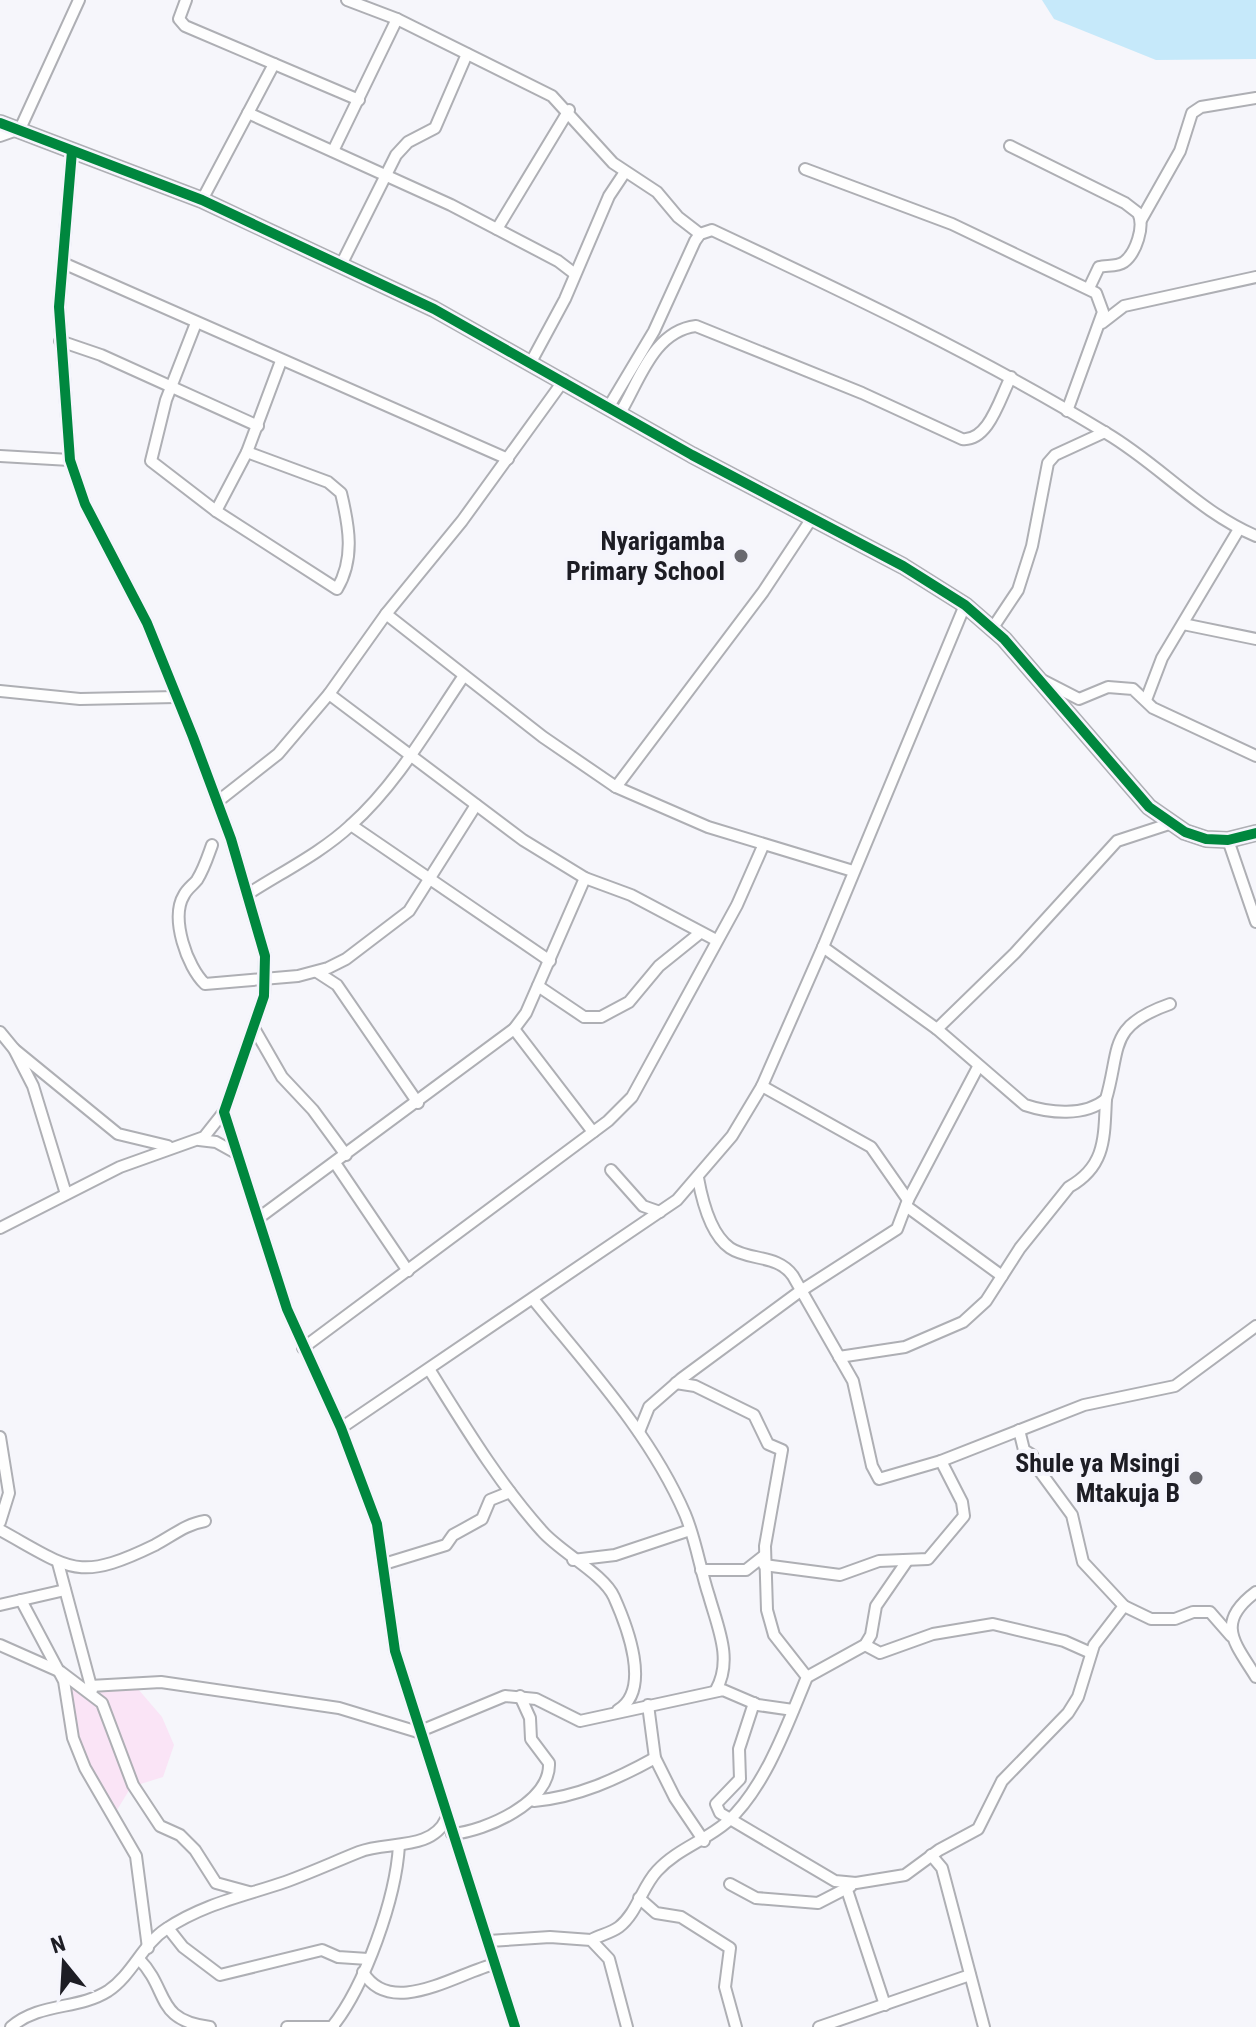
<svg xmlns="http://www.w3.org/2000/svg" width="1256" height="2027" font-family="'Roboto Condensed',sans-serif">
<style>
.green{fill:#fae4f6}
.water{fill:#c6e9fa}
.lines{fill:none;stroke-linecap:round;stroke-linejoin:round}
.street-casing{stroke:#aeafb4;stroke-width:14}
.secondary-casing{stroke:#aeafb4;stroke-width:18}
.street{stroke:#fefefe;stroke-width:10}
.secondary{stroke:#fefefe;stroke-width:14}
.cycleway-casing{stroke:#f5f5fc;stroke-width:15}
.cycleway{stroke:#00873e;stroke-width:10}
.poi-dot{fill:#69696f;stroke:#f5f5fc;stroke-width:3}
.labels{text-anchor:middle;dominant-baseline:central;stroke-width:8;stroke-linejoin:round;paint-order:stroke}
.poi-label{font-size:26px;font-weight:bold;fill:#1d1d24;stroke:#f5f5fc;text-anchor:end}
</style>
<rect width="100%" height="100%" fill="#f6f6fb"/>
<path class="green" d="M87 1679 102 1684 132 1682 162 1717 174 1745 163 1777 131 1787 117 1810C95 1797 69 1753 64 1727 63 1717 64 1705 64 1695Z"/>
<polygon class="water" points="1042,0 1256,0 1256,59 1156,60 1054,19"/>
<g class="lines">
<defs>
<g id="street">
<polyline points="186,0 179,19 185,26 359,100"/>
<polyline points="347,0 397,19 552,96 613,163 657,192 678,217 700,234"/>
<polyline points="248,113 451,205 558,261 575,274"/>
<polyline points="0,136 20,129 79,0"/>
<path d="M1010 146 1125 203 1138 213C1145 226 1136 253 1124 262 1117 267 1106 265 1099 267L1089 288"/>
<polyline points="72,151 59,307 70,460 85,504 147,623 193,737 231,839 265,956 264,996 224,1112 287,1309 341,1428 377,1524 395,1651 515,2027"/>
<polyline points="333,151 397,19"/>
<polyline points="805,169 952,224 1096,293 1103,312 1067,411"/>
<polyline points="202,200 274,64"/>
<polyline points="1141,220 1180,151 1192,113 1201,107 1256,98"/>
<polyline points="497,229 569,110"/>
<polyline points="63,263 508,459"/>
<polyline points="341,265 396,155 408,142 435,128 467,54"/>
<path d="M196 323 166 400 151 461 216 511 337 589C355 559 349 526 341 493L328 482 247 452"/>
<polyline points="1102,323 1124,306 1256,277"/>
<polyline points="60,341 101,355 258,426"/>
<polyline points="531,362 565,299 609,196 625,172"/>
<path d="M608 408 654 331 695 241 700 234 712 230C846 293 980 356 1106 433 1159 464 1199 512 1256 536"/>
<path d="M620 413C639 382 653 331 696 326L862 393 962 439C989 442 1000 397 1011 377"/>
<polyline points="0,456 70,460"/>
<polyline points="216,511 247,452 281,361"/>
<polyline points="386,614 543,737 616,787 708,827 853,871"/>
<polyline points="1183,624 1256,639"/>
<polyline points="992,629 1018,590 1032,546 1048,463 1055,455 1105,432"/>
<polyline points="1044,681 1079,699 1108,687 1133,689 1153,708 1256,756"/>
<polyline points="0,691 80,699 176,697"/>
<polyline points="329,694 523,840 585,878 631,895 716,940"/>
<polyline points="1146,700 1162,658 1239,529"/>
<polyline points="616,787 763,592 812,518"/>
<polyline points="217,802 278,754 329,694 386,614 462,521 564,380"/>
<polyline points="351,825 550,961"/>
<polyline points="1228,840 1256,922"/>
<path d="M212 845C208 856 204 869 197 880 193 885 187 889 184 895 170 918 187 967 205 984L298 976 328 968 346 959 409 911 476 805"/>
<path d="M248 894C282 872 321 853 351 825 397 784 429 727 463 677"/>
<path d="M823 947 937 1029 1025 1105C1049 1113 1085 1117 1106 1099 1121 1048 1107 1026 1170 1004"/>
<polyline points="317,972 337,985 418,1103"/>
<polyline points="538,986 584,1017 601,1017 629,1002 659,966 700,933"/>
<polyline points="514,1029 593,1132"/>
<polyline points="937,1029 1015,953 1117,841 1172,823"/>
<polyline points="255,1030 282,1077 313,1110 346,1155"/>
<polyline points="0,1032 14,1049 33,1086 66,1194"/>
<polyline points="14,1049 118,1134 168,1146"/>
<polyline points="762,1086 871,1147 908,1200"/>
<polyline points="199,1140 216,1142 234,1152"/>
<polyline points="335,1163 408,1271"/>
<polyline points="611,1170 643,1206 660,1212"/>
<path d="M698 1178C702 1200 710 1234 730 1248 749 1261 778 1254 793 1276L853 1381 872 1466 879 1479 941 1461 1084 1405 1175 1386 1256 1326"/>
<polyline points="906,1206 1002,1276"/>
<polyline points="260,1217 514,1029 526,1013 585,878"/>
<polyline points="0,1228 120,1167 204,1137 223,1113"/>
<path d="M533 1299C588 1367 650 1433 685 1514 696 1540 700 1569 709 1596 718 1628 733 1660 716 1690"/>
<polyline points="303,1348 608,1121 632,1097 737,905 763,846"/>
<path d="M839 1357 905 1347 963 1322 986 1301 1020 1248 1069 1187C1106 1166 1104 1138 1106 1099"/>
<path d="M429 1369C464 1425 498 1482 542 1531 560 1552 604 1574 614 1597 627 1626 652 1690 618 1710"/>
<polyline points="341,1428 677,1200 732,1136 762,1086 823,947 965,605"/>
<polyline points="1019,1430 1024,1450 1032,1455 1036,1466 1072,1515 1083,1562 1124,1606 1151,1619 1175,1619 1193,1612 1210,1612 1231,1636"/>
<polyline points="639,1432 649,1407 681,1379 799,1292 897,1229 908,1200 978,1067"/>
<polyline points="0,1437 9,1493 0,1522"/>
<path d="M0 1530C71 1569 77 1583 155 1545 172 1536 186 1524 205 1521"/>
<polyline points="573,1560 615,1555 690,1530"/>
<polyline points="58,1563 92,1690"/>
<polyline points="384,1564 446,1545 453,1535 482,1519 490,1500 510,1492"/>
<polyline points="764,1565 840,1575 879,1561 928,1559 964,1516 962,1502 941,1461"/>
<polyline points="701,1570 746,1570 765,1555"/>
<path d="M1256 1592C1214 1623 1235 1643 1256 1677"/>
<polyline points="21,1600 64,1681 73,1738 85,1768 136,1856 148,1948"/>
<polyline points="0,1605 65,1590"/>
<polyline points="0,1645 61,1672 102,1703 133,1785 160,1826 180,1835 195,1850 216,1883 249,1892"/>
<polyline points="865,1645 880,1653 933,1634 993,1624 1064,1641 1091,1653"/>
<polyline points="807,1677 865,1645 871,1635 876,1606 907,1561"/>
<polyline points="90,1686 161,1682 339,1708 418,1732 505,1696 536,1699 580,1721 723,1690 758,1705 793,1710"/>
<polyline points="754,1703 739,1749 740,1779 716,1804 720,1813 835,1881 856,1883 905,1875 939,1850 978,1829 1002,1781 1068,1713 1078,1697 1094,1645 1124,1606"/>
<polyline points="648,1705 655,1758 675,1798 704,1841"/>
<path d="M534 1801C578 1797 617 1779 655 1758"/>
<path d="M452 1834C486 1831 551 1802 549 1763L531 1739 530 1718 520 1696"/>
<polyline points="931,1855 942,1868 984,2027"/>
<polyline points="730,1884 756,1898 818,1903 851,1886"/>
<polyline points="846,1887 885,2005"/>
<polyline points="639,1898 656,1913 681,1917 730,1948 725,1987 736,2027"/>
<polyline points="168,1928 183,1947 220,1975 322,1950 338,1957 368,1959"/>
<path d="M591 1940C600 1935 611 1933 619 1927 637 1913 642 1887 657 1871 677 1849 705 1841 727 1822 765 1788 788 1723 807 1677L774 1635 767 1610 765 1546 782 1450 768 1444 754 1415 695 1386 676 1383"/>
<polyline points="489,1941 550,1937 591,1940 609,1959 627,2027"/>
<path d="M139 1959C170 1991 154 2020 210 2027"/>
<path d="M363 1972C391 2019 457 1973 495 1964"/>
<path d="M11 2027C40 2002 78 2010 108 1991 132 1975 143 1944 166 1929 203 1904 244 1896 285 1882 310 1873 334 1862 359 1852 386 1841 432 1851 446 1819"/>
<polyline points="287,2027 334,2027"/>
<path d="M332 2027C365 1986 396 1898 399 1845"/>
<polyline points="819,2027 970,1975"/>
</g>
<polyline id="secondary" points="0,123 202,200 434,309 692,455 903,566 965,605 1004,639 1149,807 1185,832 1206,839 1228,840 1256,833"/>
</defs>
<use href="#street" class="street-casing"/>
<use href="#secondary" class="secondary-casing"/>
<use href="#street" class="street"/>
<use href="#secondary" class="secondary"/>
<defs>
<g id="cycleway">
<polyline points="0,123 202,200 434,309 692,455 903,566 965,605 1004,639 1149,807 1185,832 1206,839 1228,840 1256,833"/>
<polyline points="72,151 59,307 70,460 85,504 147,623 193,737 231,839 265,956 264,996 224,1112 287,1309 341,1428 377,1524 395,1651 515,2027"/>
</g>
</defs>
<use href="#cycleway" class="cycleway-casing"/>
<use href="#cycleway" class="cycleway"/>
</g>
<g class="poi-dot">
<circle cx="741" cy="556" r="8"/>
<circle cx="1196" cy="1478" r="8"/>
</g>
<g class="labels">
<g class="poi-label">
<text x="725" y="541">Nyarigamba<tspan x="725" dy="30">Primary School</tspan></text>
<text x="1180" y="1463">Shule ya Msingi<tspan x="1180" dy="30">Mtakuja B</tspan></text>
</g>
</g>
<g transform="translate(64 1963) rotate(342)" stroke="#f5f5fc" stroke-width="6" paint-order="stroke">
<path d="M0-6L14 30L0 20L-14 30Z" fill="#1d1d24"/>
<text y="-12" font-size="22" font-weight="bold" text-anchor="middle" fill="#1d1d24">N</text>
</g>
</svg>
